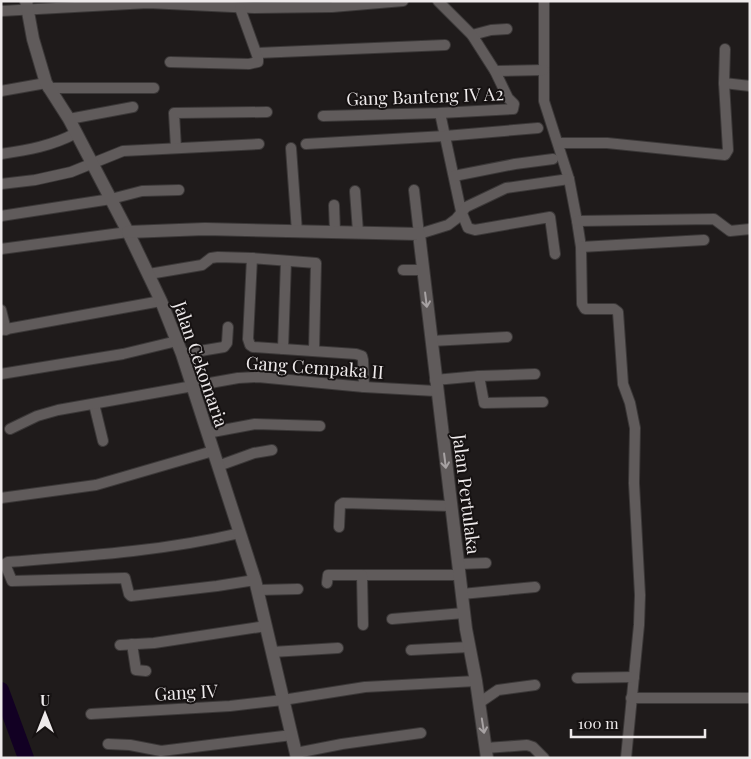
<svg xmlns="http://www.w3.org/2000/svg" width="751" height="759" font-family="'Playfair Display',serif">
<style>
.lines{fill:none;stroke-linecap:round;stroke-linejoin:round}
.river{stroke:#120023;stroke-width:16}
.minor-casing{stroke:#3b3838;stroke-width:12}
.tertiary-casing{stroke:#3b3838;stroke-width:14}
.minor{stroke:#605b5b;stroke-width:10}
.tertiary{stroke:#605b5b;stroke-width:12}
.oneway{stroke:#a7a2a3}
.labels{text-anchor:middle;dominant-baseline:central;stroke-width:4;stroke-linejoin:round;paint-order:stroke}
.street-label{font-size:18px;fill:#eeeaeb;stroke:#161212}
</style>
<rect width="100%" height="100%" fill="#1f1b1b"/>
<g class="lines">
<polyline class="river" points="1,690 26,758"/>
<defs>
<g id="minor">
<polyline points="544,1 544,101 569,179 577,221 581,247 582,304 585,309 614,309 618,312 623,384 630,403 635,428 634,483 640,595 639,625 626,758"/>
<polyline points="1,11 148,3 254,8 332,7 403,1"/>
<polyline points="472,35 491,30 507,29"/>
<polyline points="257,53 445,45"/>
<polyline points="170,62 249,64 258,62 258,58 240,8"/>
<polyline points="495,71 544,70"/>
<polyline points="724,83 750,86"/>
<polyline points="48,88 154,88"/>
<polyline points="1,91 46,83"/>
<polyline points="440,113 461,211 468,228 475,230 550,217 555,254"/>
<polyline points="323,116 440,113 513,109 514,104 508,98 495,71 472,35 438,1"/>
<polyline points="69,119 133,107"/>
<polyline points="558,143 607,143 725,155 728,150 724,83 725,49"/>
<polyline points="306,144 445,136 538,128"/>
<polyline points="176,148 174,113 267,112"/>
<polyline points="291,148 297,232"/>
<path d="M1 154C28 150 52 146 76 133"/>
<polyline points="454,176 515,164 553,159"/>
<polyline points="1,184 35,180 71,172 123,151 259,144"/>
<polyline points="414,190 419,234 448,225 456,219 466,207 506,188 569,179"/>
<polyline points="355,191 358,232"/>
<polyline points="334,205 335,232"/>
<polyline points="1,216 111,199 142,191 179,190"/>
<polyline points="577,221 714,219 730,231 750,229"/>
<polyline points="581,247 704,240"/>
<polyline points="1,249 128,232"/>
<polyline points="403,270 423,270"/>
<polyline points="149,274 202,265 211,258 218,257 252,258"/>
<polyline points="1,310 6,330"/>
<polyline points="1,330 161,301"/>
<polyline points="431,341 507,337"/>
<polyline points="283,349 286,261"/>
<polyline points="314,351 316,263 252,258 248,339 250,345 253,347 356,354 362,356 363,360 364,387"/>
<polyline points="182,354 224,347 227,343 228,327"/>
<polyline points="1,374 123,354 177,341"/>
<polyline points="479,376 484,403 543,402"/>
<polyline points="435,380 479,376 535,374"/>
<polyline points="94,404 103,441"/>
<polyline points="10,429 37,416 58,410 238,378 258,377 364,387 436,391"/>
<polyline points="207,433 255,424 320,426"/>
<polyline points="218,466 254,453 272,450"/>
<polyline points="1,498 96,485 213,451"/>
<polyline points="339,527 340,505 343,503 451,506"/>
<path d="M240 533C164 551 86 556 8 562L5 564 12 581 125 578 129 594 131 596 217 586 255 580"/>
<polyline points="458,564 486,563"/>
<polyline points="362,575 459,575"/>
<polyline points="327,583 328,575 362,575 363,625"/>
<polyline points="258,590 298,589"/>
<polyline points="462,594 535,587"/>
<polyline points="392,619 464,613"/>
<polyline points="132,644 136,670 146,671"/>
<polyline points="120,645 154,643 266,626"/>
<polyline points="411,650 469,647"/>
<polyline points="272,652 338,648"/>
<polyline points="577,678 634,677"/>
<polyline points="631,698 750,698"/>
<polyline points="479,703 498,690 535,685"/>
<polyline points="91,714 230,706 283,700 365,687 476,681"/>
<polyline points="108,744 130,745 161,751 292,735"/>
<polyline points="486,748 527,745 533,747 544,758"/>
<polyline points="296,753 342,744 421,733"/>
</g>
<g id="tertiary">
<polyline points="26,1 33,39 46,83 69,119 128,232 161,301 182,354 255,580 297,758"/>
<polyline points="128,232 205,229 419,234 466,629 476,681 487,758"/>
</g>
</defs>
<use href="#minor" class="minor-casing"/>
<use href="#tertiary" class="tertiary-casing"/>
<use href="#minor" class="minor"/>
<use href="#tertiary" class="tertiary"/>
</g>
<defs><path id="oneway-shaft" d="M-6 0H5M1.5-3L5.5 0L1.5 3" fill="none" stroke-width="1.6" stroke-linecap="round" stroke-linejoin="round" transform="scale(1.25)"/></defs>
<g class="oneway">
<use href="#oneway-shaft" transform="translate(426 300) rotate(83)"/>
<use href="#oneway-shaft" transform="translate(445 461) rotate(83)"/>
<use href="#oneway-shaft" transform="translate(483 726) rotate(81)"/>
</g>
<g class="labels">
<g class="street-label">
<text transform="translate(425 96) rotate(-2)">Gang Banteng IV A2</text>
<text transform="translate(201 364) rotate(71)">Jalan Cekomaria</text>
<text transform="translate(315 367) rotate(4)">Gang Cempaka II</text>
<text transform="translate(467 494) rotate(83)">Jalan Pertulaka</text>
<text transform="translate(186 692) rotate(-3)">Gang IV</text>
</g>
</g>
<rect width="751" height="759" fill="none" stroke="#eeeaeb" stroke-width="5"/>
<g transform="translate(45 714)" stroke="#161212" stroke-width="4" paint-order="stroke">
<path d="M0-4L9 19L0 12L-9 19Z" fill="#eeeaeb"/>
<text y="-8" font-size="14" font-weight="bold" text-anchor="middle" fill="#eeeaeb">U</text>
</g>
<path d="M571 729v8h134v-8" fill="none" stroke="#eeeaeb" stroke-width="2.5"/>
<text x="578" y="729" font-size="15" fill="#eeeaeb" stroke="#161212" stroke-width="4" paint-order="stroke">100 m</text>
</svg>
